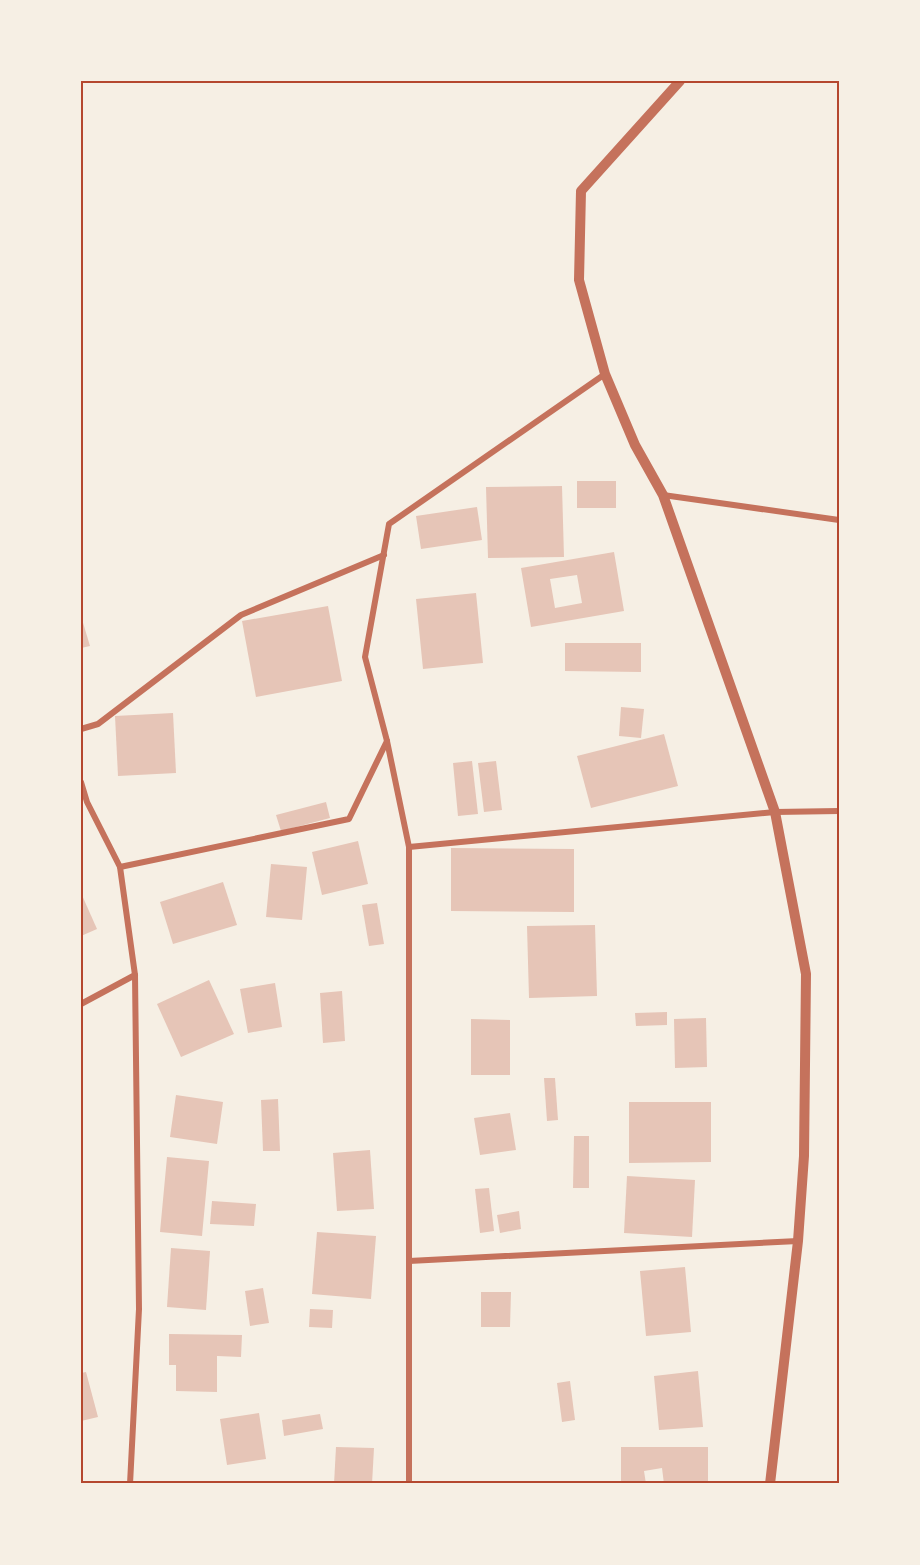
<svg xmlns="http://www.w3.org/2000/svg" width="920" height="1565" font-family="Bitter,serif">
<style>
.building{fill:#e6c5b7;fill-rule:evenodd}
.lines{fill:none;stroke-linecap:round;stroke-linejoin:round}
.minor{stroke:#c5725c;stroke-width:6}
.tertiary{stroke:#c5725c;stroke-width:10}
.neatline{fill:none;stroke:#b5482f;stroke-width:2}
</style>
<rect width="100%" height="100%" fill="#f6efe4"/>
<g class="building">
<rect x="577" y="481" width="39" height="27"/>
<polygon points="562,486 564,557 488,558 486,487"/>
<polygon points="477,507 482,540 421,549 416,516"/>
<path d="M614 552 624 611 531 627 521 568ZM577 575 582 603 555 608 550 579Z"/>
<polygon points="476,593 483,663 423,669 416,599"/>
<polygon points="328,606 342,681 256,697 242,621"/>
<polygon points="81,616 90,646 81,648"/>
<polygon points="565,643 641,643 641,672 565,671"/>
<polygon points="621,707 644,709 641,738 619,736"/>
<polygon points="173,713 176,773 118,776 115,716"/>
<polygon points="664,734 678,786 591,808 577,756"/>
<polygon points="472,761 478,814 458,816 453,763"/>
<polygon points="496,761 502,810 484,812 478,763"/>
<polygon points="326,802 330,818 281,831 276,815"/>
<polygon points="358,841 368,884 322,895 312,852"/>
<polygon points="451,848 574,849 574,912 451,911"/>
<polygon points="271,864 307,867 302,920 266,917"/>
<polygon points="223,882 237,925 173,944 160,902"/>
<polygon points="81,893 97,929 81,936"/>
<polygon points="377,903 384,944 369,946 362,905"/>
<polygon points="595,925 597,996 529,998 527,926"/>
<polygon points="209,980 234,1034 181,1057 157,1004"/>
<polygon points="275,983 282,1027 248,1033 240,989"/>
<polygon points="342,991 345,1041 323,1043 320,993"/>
<polygon points="667,1012 667,1025 636,1026 635,1013"/>
<polygon points="706,1018 707,1067 675,1068 674,1019"/>
<polygon points="471,1019 510,1020 510,1075 471,1075"/>
<polygon points="544,1078 555,1078 558,1120 547,1121"/>
<polygon points="176,1095 223,1102 217,1144 170,1137"/>
<polygon points="278,1099 280,1151 263,1151 261,1100"/>
<polygon points="629,1102 711,1102 711,1162 629,1163"/>
<polygon points="510,1113 516,1150 480,1155 474,1118"/>
<polygon points="574,1136 589,1136 589,1188 573,1188"/>
<polygon points="370,1150 374,1209 337,1211 333,1153"/>
<polygon points="167,1157 209,1161 202,1236 160,1232"/>
<polygon points="627,1176 695,1180 692,1237 624,1233"/>
<polygon points="489,1188 494,1231 480,1233 475,1189"/>
<polygon points="212,1201 256,1204 254,1226 210,1224"/>
<polygon points="519,1211 521,1229 500,1233 497,1215"/>
<polygon points="317,1232 376,1236 371,1299 312,1294"/>
<polygon points="171,1248 210,1251 206,1310 167,1307"/>
<polygon points="685,1267 691,1332 646,1336 640,1271"/>
<polygon points="263,1288 269,1323 250,1326 245,1291"/>
<polygon points="481,1292 511,1292 510,1327 481,1327"/>
<polygon points="310,1309 333,1310 332,1328 309,1327"/>
<polygon points="169,1334 242,1335 241,1357 217,1356 217,1392 176,1391 176,1365 169,1365"/>
<polygon points="698,1371 703,1427 659,1430 654,1376"/>
<polygon points="86,1372 98,1417 81,1421 81,1373"/>
<polygon points="570,1381 575,1420 562,1422 557,1383"/>
<polygon points="259,1413 266,1459 227,1465 220,1419"/>
<polygon points="320,1414 323,1429 284,1436 282,1420"/>
<polygon points="336,1447 374,1448 372,1484 334,1484"/>
<polygon points="621,1447 708,1447 708,1484 664,1484 662,1468 644,1471 646,1484 621,1484"/>
</g>
<g class="lines">
<g class="minor">
<polyline points="663,495 839,520"/>
<polyline points="81,729 98,724 241,615 384,555"/>
<polyline points="81,782 87,802 120,867 135,975 139,1309 130,1484"/>
<polyline points="409,847 775,812 839,811"/>
<polyline points="120,867 349,819 387,741"/>
<polyline points="81,1004 135,975"/>
<polyline points="409,1261 798,1241"/>
<polyline points="409,1484 409,847 387,741 365,657 389,524 605,374"/>
</g>
<polyline class="tertiary" points="680,81 581,191 579,280 605,374 635,445 663,495 775,812 806,974 804,1156 798,1241 770,1484"/>
</g>
<rect width="920" height="1565" fill="none" stroke="#f6efe4" stroke-width="165"/>
<rect x="82" y="82" width="756" height="1400" class="neatline"/>
</svg>
